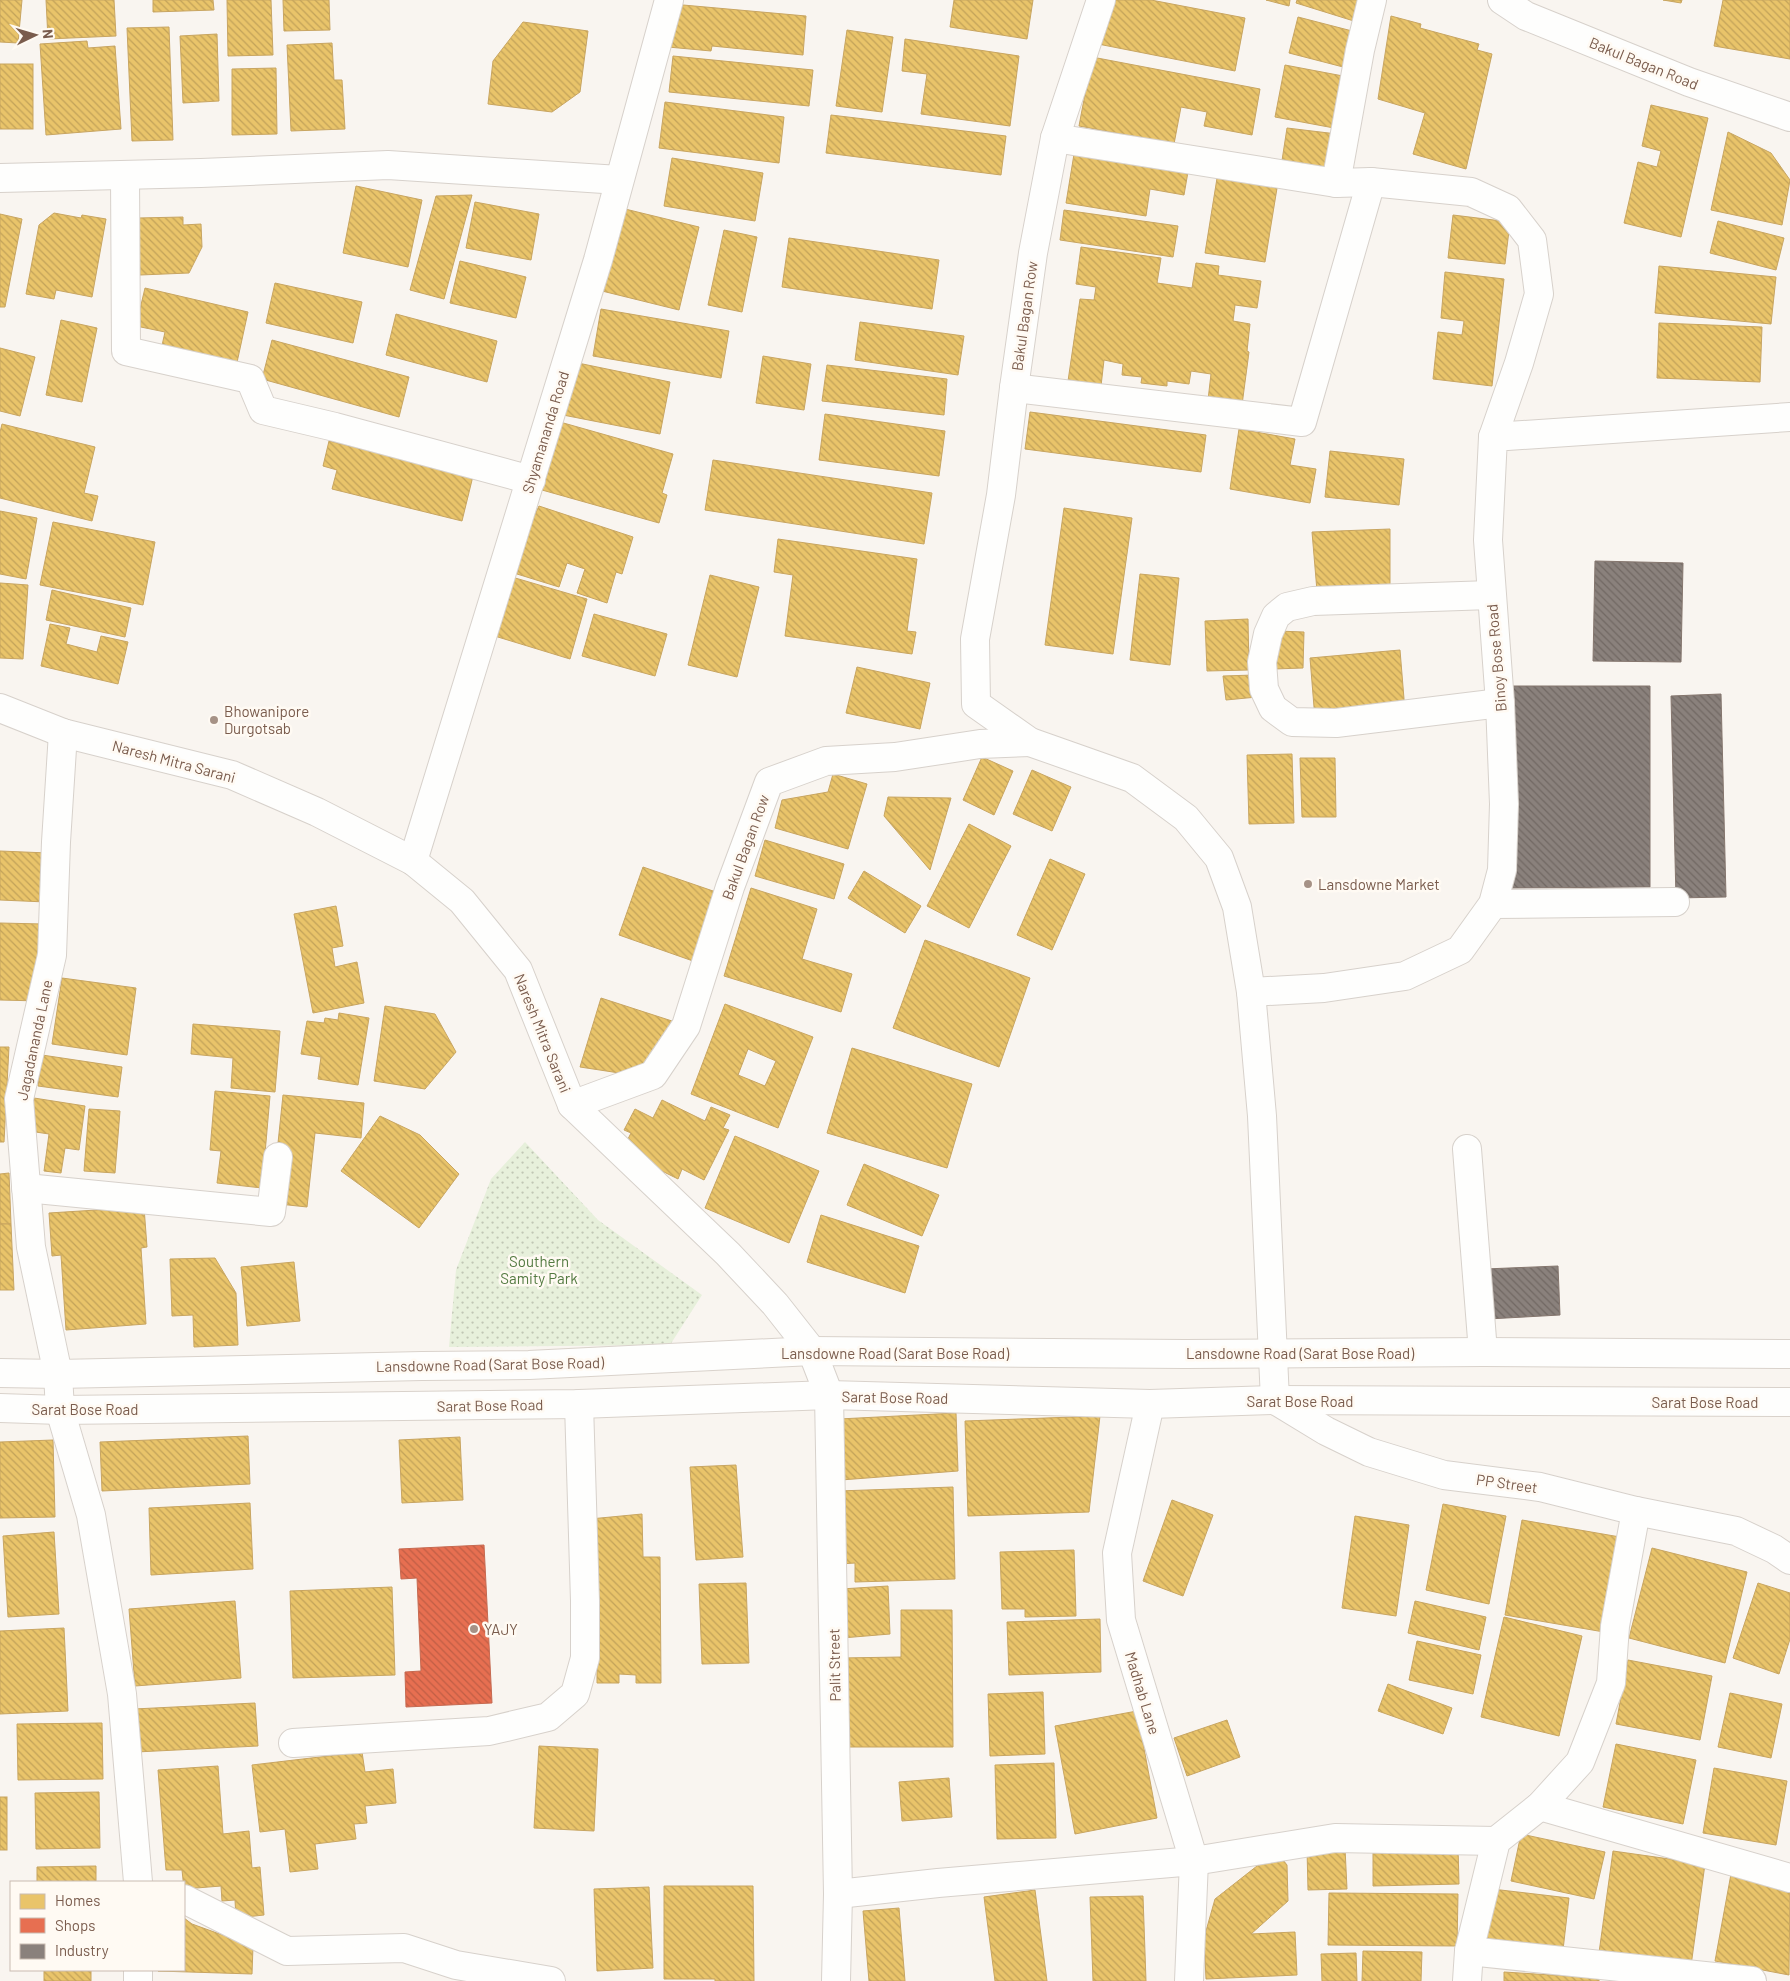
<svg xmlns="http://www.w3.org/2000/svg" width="1790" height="1981" font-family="Barlow,sans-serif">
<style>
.park{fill:url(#park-dots)}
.homes{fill:url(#homes-back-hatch);stroke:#c8a561;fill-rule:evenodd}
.shops{fill:url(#shops-back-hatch);stroke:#c66950}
.industry{fill:url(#industry-back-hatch);stroke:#85766e}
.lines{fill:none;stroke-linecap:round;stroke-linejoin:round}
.minor-casing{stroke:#d7d1cb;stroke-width:30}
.secondary-casing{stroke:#d9d2cb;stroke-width:30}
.minor{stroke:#fefefd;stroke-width:28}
.secondary{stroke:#fefefd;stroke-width:28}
.poi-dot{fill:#a69286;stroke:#fffaf3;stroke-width:2}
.labels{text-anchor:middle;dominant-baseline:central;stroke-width:5;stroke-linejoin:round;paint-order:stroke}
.street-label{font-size:15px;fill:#7a5c4d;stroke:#fffaf3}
.poi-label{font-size:15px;fill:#7a5c4d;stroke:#fffaf3;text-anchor:start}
.park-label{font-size:15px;fill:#537a41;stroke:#fffaf3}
</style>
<defs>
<pattern id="park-dots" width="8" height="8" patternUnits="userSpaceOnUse" patternTransform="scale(1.25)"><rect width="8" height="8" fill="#e7f0db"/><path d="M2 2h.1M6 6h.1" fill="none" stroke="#c0c6b4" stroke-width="1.8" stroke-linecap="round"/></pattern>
<pattern id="homes-back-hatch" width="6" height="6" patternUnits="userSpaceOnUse" patternTransform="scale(1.25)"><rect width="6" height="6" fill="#e9c46a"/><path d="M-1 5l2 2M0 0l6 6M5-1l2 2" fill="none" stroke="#c2a259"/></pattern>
<pattern id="shops-back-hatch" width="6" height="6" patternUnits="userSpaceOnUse" patternTransform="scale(1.25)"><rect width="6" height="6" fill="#e76f51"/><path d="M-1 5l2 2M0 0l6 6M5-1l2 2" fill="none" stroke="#c05e45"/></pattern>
<pattern id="industry-back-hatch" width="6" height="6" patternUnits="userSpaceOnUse" patternTransform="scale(1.25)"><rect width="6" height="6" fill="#8a817c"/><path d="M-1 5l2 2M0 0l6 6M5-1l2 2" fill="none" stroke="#716863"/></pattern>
</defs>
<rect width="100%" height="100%" fill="#f9f5f0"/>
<polygon class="park" points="525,1142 598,1220 702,1295 670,1345 449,1347 456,1270 491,1179"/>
<g class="homes">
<polygon points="0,0 22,0 18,43 0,42"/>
<polygon points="46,0 114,0 116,36 48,39"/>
<polygon points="153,0 213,0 214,10 153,12"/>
<polygon points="227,0 271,0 273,55 228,56"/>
<polygon points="283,0 329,0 330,30 284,31"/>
<polygon points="954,0 1033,0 1027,39 950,27"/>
<polygon points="1106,0 1151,0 1245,18 1235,71 1098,44"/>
<polygon points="1266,0 1290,0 1289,6"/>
<polygon points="1297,0 1364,0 1357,22 1296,3"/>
<polygon points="1663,0 1682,0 1681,3"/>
<polygon points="1723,0 1790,0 1790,59 1714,46"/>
<polygon points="672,4 806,16 803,55 712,46 711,51 668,47"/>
<polygon points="1391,16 1421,24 1420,28 1479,44 1477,50 1492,54 1466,169 1413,154 1425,113 1378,99"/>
<polygon points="1298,17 1356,32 1347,68 1289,53"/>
<polygon points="523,22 588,31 580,92 552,112 488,104 493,61"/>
<polygon points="169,27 173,140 132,141 127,28"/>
<polygon points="847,30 893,37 882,112 836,106"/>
<polygon points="217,34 219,101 183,103 180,36"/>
<polygon points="905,39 1019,56 1010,126 921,114 927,74 902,71"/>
<polygon points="87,41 88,48 115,46 121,129 46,135 40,44"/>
<polygon points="332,43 334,80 342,80 345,129 291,131 287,45"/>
<polygon points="673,56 813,70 809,106 669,92"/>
<polygon points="1092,57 1260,89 1252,135 1204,126 1207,112 1181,107 1174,144 1079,126"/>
<rect x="0" y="64" width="33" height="65"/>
<polygon points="1285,65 1343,76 1334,128 1275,117"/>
<polygon points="276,68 277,134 232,135 232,69"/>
<polygon points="665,102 784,117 779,163 659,148"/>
<polygon points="1651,105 1708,118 1681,237 1624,223 1638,162 1657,167 1661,151 1642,146"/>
<polygon points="831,115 1006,136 1001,175 826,153"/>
<polygon points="1287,128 1337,134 1332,174 1281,167"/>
<polygon points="1728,132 1771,153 1790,180 1782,225 1711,210"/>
<polygon points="1075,148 1189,166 1184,195 1150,189 1146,216 1066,203"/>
<polygon points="672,158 763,173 755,221 664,206"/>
<polygon points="1218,172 1278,182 1265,262 1205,253"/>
<polygon points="356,186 422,200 408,267 343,253"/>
<polygon points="472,195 444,299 410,290 436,196"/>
<polygon points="475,202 539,214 531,260 466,248"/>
<polygon points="621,208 699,227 679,310 602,291"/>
<polygon points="1064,210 1178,226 1173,257 1060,240"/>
<polygon points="54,213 81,218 82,215 106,219 92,297 56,290 54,299 26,294 39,225"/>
<polygon points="0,214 22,219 5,307 0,307"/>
<polygon points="1453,215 1510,222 1505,264 1448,258"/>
<polygon points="183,217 183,225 201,224 202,247 189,273 140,275 138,218"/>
<polygon points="1718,221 1784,238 1776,270 1710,253"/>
<polygon points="724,230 757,237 742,312 708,305"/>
<polygon points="789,238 939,260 932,309 782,287"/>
<polygon points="1081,247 1161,258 1157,283 1192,288 1196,263 1219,266 1218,275 1261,281 1257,308 1235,305 1233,321 1250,324 1247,351 1249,352 1242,405 1208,400 1211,374 1191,371 1189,384 1167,381 1167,386 1141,383 1142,377 1122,375 1123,364 1104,360 1101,386 1068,381 1080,299 1094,300 1096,287 1076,284"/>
<polygon points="460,261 526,277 516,318 450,303"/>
<polygon points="1659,266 1776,277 1771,324 1655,313"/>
<polygon points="1445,272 1504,279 1492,386 1433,379 1438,332 1462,335 1464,321 1441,318"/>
<polygon points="275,283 362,302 353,343 266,323"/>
<polygon points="145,288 248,312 236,367 161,350 165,332 136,326"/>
<polygon points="601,309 729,331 721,378 593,356"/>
<polygon points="396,314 497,341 487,382 386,355"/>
<polygon points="61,320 97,328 82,402 46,395"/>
<polygon points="860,322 964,336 958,375 855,360"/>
<polygon points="1659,323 1762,327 1760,382 1657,378"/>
<polygon points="272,340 409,377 399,417 262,379"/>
<polygon points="0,348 35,357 20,416 0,411"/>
<polygon points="763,356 811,364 804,410 756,403"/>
<polygon points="573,362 670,382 660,434 563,415"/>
<polygon points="827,365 947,379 944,415 822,401"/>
<polygon points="1030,412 1206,435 1201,472 1025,449"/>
<polygon points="825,414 945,431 939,476 819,460"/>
<polygon points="560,422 673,454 662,493 667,495 659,523 542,490"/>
<polygon points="2,424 95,447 84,493 98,496 92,521 0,498 0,432"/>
<polygon points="1239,429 1295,439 1290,465 1316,469 1310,503 1230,489"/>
<polygon points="329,441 473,476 462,521 332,489 337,470 323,466"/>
<polygon points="1330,451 1404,459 1399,505 1325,497"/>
<polygon points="713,460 932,493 924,544 705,510"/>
<polygon points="539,506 633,537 622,574 616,572 607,603 577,593 585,569 567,563 559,587 517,574 520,554 528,529"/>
<polygon points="1064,508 1132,518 1113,654 1045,645"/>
<polygon points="0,511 37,518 26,579 0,574"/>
<polygon points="53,522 155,542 143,605 40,585"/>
<polygon points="1390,529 1390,590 1317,591 1312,532"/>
<polygon points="778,539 917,559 907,631 916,632 912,654 785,636 793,575 774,572"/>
<polygon points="1140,574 1179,578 1170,665 1130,660"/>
<polygon points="505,575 587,599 570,659 488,634"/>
<polygon points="710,575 759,587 737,677 688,665"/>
<polygon points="0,583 28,585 23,659 0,658"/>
<polygon points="52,590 131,608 125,637 46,620"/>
<polygon points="594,614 667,634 655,676 582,656"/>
<polygon points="1248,619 1249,670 1207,671 1205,621"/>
<polygon points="50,624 70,628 66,644 97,652 101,636 128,642 118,684 41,666"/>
<polygon points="1277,631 1304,632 1303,668 1274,669"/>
<polygon points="1400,650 1405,711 1315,719 1310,658"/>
<polygon points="857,667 930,683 920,729 846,713"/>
<polygon points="1254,675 1257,697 1226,700 1223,676"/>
<polygon points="1292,754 1294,823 1249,824 1247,755"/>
<polygon points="982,757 1013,771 994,815 963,800"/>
<polygon points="1300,758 1335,758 1336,817 1302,817"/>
<polygon points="1032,770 1071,787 1052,831 1013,814"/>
<polygon points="833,774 867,784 848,849 775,828 782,800 828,792"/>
<polygon points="888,797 951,798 930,870 884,816"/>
<polygon points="969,824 1011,846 969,928 927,906"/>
<polygon points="765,840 844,864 834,899 755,876"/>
<polygon points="0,851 48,853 46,902 0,900"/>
<polygon points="1050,859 1085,874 1052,950 1017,935"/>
<polygon points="643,867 716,892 693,961 619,935"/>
<polygon points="864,871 921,906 905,933 848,898"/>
<polygon points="751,888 817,909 802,959 852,974 841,1012 724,976"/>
<polygon points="336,906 343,946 332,948 335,967 357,962 364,1003 313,1013 294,914"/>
<polygon points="0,923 43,924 40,1001 0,1000"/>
<polygon points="925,940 1030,978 999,1067 893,1028"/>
<polygon points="62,978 136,988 127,1055 52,1044"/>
<polygon points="601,998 672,1021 655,1063 626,1074 580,1067"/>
<path d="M725 1004 813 1037 778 1128 691 1094ZM748 1049 776 1061 765 1086 738 1075Z"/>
<polygon points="385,1006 435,1014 456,1052 425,1089 374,1081"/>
<polygon points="339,1013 369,1018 358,1085 318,1079 321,1057 301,1054 307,1021 324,1023 325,1018 338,1020"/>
<polygon points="193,1024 280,1031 275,1092 231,1088 233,1058 191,1054"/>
<polygon points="0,1047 9,1047 4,1142 0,1142"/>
<polygon points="852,1048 972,1084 947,1168 827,1133"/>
<polygon points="42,1055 122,1067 118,1097 38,1086"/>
<polygon points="215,1091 270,1096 262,1188 217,1183 221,1151 210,1150"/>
<polygon points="283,1095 364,1103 361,1138 315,1133 307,1207 279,1204 285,1144 278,1143"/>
<polygon points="34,1098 85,1106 79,1150 65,1148 61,1173 44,1171 49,1134 29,1131"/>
<polygon points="662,1100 705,1121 711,1107 730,1115 723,1128 729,1130 704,1180 682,1169 678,1179 622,1151 631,1133 624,1130 635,1109 653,1118"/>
<polygon points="89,1109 120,1111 115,1173 84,1171"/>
<polygon points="380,1116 420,1135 459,1174 419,1228 341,1171"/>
<polygon points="735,1136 819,1171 789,1243 705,1208"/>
<polygon points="864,1164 939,1195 922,1236 847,1205"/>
<polygon points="9,1173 11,1224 0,1224 0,1174"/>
<polygon points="144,1207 147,1247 141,1248 146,1324 66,1330 61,1255 52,1256 49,1213"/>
<polygon points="821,1215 919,1246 905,1293 807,1262"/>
<polygon points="0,1224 11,1224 14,1290 0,1290"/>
<polygon points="215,1258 236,1293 238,1345 194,1347 193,1315 172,1316 170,1259"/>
<polygon points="294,1262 300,1321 247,1326 241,1267"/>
<polygon points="956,1413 958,1471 841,1480 839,1419"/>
<polygon points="1100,1416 1089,1512 968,1516 965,1421"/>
<polygon points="248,1436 250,1484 102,1491 100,1442"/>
<polygon points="460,1437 463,1500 402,1503 399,1440"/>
<polygon points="53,1440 55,1517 0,1518 0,1442"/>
<polygon points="736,1465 743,1557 696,1560 690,1467"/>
<polygon points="953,1487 955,1579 855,1582 855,1563 840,1564 838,1491"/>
<polygon points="1172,1500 1213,1515 1183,1596 1143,1581"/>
<polygon points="250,1503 253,1569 151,1575 149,1508"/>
<polygon points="1443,1504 1506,1516 1489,1604 1426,1590"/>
<polygon points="642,1514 643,1557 660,1557 661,1683 636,1683 636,1675 619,1674 619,1683 597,1683 597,1638 590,1519"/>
<polygon points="1355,1516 1409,1525 1396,1616 1342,1608"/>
<polygon points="1522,1520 1620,1537 1604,1632 1505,1615"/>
<polygon points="54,1532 59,1614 8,1617 3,1536"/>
<polygon points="1652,1548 1747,1572 1725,1663 1629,1638"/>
<polygon points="1074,1550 1076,1616 1025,1617 1025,1609 1002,1609 1000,1552"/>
<polygon points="746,1583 749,1663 702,1664 699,1584"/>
<polygon points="1758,1583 1790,1593 1790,1639 1779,1674 1733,1658"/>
<polygon points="888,1586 890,1634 842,1638 841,1589"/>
<polygon points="392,1587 395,1675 293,1678 290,1591"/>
<polygon points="235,1601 241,1678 135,1686 129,1609"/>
<polygon points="1415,1601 1486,1617 1479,1650 1408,1633"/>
<polygon points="901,1610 952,1610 953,1747 840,1747 841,1658 901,1657"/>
<polygon points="1504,1617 1582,1636 1559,1736 1481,1717"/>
<polygon points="1100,1619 1101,1672 1009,1675 1007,1622"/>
<polygon points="64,1628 68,1711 0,1714 0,1631"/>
<polygon points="1417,1641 1481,1655 1473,1694 1409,1680"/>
<polygon points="1628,1660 1712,1676 1700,1740 1616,1724"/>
<polygon points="1388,1684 1452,1708 1443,1734 1378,1711"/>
<polygon points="1043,1692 1045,1754 990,1756 988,1694"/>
<polygon points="1730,1693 1782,1704 1771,1758 1718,1747"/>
<polygon points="255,1703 258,1746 136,1752 134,1709"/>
<polygon points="1137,1711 1157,1818 1075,1834 1055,1726"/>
<polygon points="1227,1720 1240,1757 1187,1776 1174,1738"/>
<polygon points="102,1723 103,1779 18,1780 17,1724"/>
<polygon points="1616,1744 1696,1760 1683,1824 1603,1807"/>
<polygon points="539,1746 598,1749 594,1831 534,1828"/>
<polygon points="362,1752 365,1772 393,1769 396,1803 365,1806 367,1823 354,1824 356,1839 315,1844 318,1869 290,1872 285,1829 260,1832 252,1765"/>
<polygon points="1054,1763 1056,1838 997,1839 995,1765"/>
<polygon points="218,1766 223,1834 249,1831 252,1868 260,1867 264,1915 236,1918 235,1900 222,1901 221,1886 184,1889 182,1870 166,1870 158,1770"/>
<polygon points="1714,1768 1787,1781 1776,1845 1703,1833"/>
<polygon points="949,1778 952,1817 902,1821 899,1782"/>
<polygon points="99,1792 100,1848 36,1849 35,1793"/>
<rect x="0" y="1797" width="7" height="53"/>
<polygon points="1521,1834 1605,1852 1594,1899 1511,1881"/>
<polygon points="1458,1846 1459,1884 1373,1886 1373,1849"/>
<polygon points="1345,1848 1347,1889 1308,1890 1307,1849"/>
<polygon points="1276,1851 1287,1865 1288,1901 1251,1934 1295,1932 1297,1975 1206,1979 1204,1938 1215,1899"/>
<polygon points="1613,1851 1705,1864 1690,1973 1598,1960"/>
<polygon points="96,1866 96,1882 37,1882 37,1867"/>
<polygon points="1731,1874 1790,1885 1789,1975 1715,1961"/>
<polygon points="664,1886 753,1886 754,1981 715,1981 715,1979 664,1979"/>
<polygon points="649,1887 653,1968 597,1971 594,1889"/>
<polygon points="1492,1889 1569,1898 1563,1950 1486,1942"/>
<polygon points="1035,1890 1047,1981 995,1981 984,1897"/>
<polygon points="1329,1893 1458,1894 1457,1946 1328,1945"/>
<polygon points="1143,1896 1146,1981 1093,1981 1090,1897"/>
<polygon points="899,1908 905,1981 869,1981 863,1911"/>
<polygon points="184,1918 192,1924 253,1946 252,1974 158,1971 184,1970"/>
<polygon points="1363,1951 1422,1952 1421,1981 1362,1981"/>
<polygon points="1356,1953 1357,1981 1322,1981 1321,1954"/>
<rect x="44" y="1970" width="47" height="11"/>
<polygon points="1504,1972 1599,1978 1599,1981 1504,1981"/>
</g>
<polygon class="shops" points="484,1545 492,1703 406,1707 405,1672 421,1671 417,1578 401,1579 399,1549"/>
<g class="industry">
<polygon points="1595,561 1683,563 1681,662 1593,661"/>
<polygon points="1509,686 1650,686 1650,887 1510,888"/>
<polygon points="1721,694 1726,897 1676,898 1671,696"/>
<polygon points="1558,1266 1560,1315 1488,1319 1485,1269"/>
</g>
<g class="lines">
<defs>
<g id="minor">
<polyline points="1101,0 1055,138 1033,253 1014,388 1001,495 975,639 976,704 1030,742 1132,778 1186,818 1219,858 1237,907 1251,992 1262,1116 1275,1400 1326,1431 1369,1452 1444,1475 1540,1487 1636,1511 1736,1531 1774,1549 1790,1560"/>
<polyline points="1502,0 1526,16 1689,82 1790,117"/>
<polyline points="1055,138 1336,183 1371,182 1471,192 1508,209 1532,240 1539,294 1519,363 1493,437"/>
<polyline points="125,175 126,351 250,379 263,410 335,427 531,480"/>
<polyline points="0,178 201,173 388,165 619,180"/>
<polyline points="1336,183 1360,50 1372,0"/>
<polyline points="1014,388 1302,422 1371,182"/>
<polyline points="1491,595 1313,601 1287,607 1276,616 1268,634 1262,662 1264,689 1273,708 1292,722 1336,723 1500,703"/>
<polyline points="0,708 63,733 232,775 317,812 413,861 462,901 518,970 572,1105 728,1254 775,1304 812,1351 829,1395 838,1894 836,1981"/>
<polyline points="63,733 56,842 52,955 19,1099 31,1247 58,1374 60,1410 91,1515 122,1694 138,1882"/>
<polyline points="413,861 598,260 669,0"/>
<polyline points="1493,904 1675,902"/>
<polyline points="1251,992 1324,988 1405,976 1460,950 1493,904 1502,870 1504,804 1500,703 1488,540 1493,437 1790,417"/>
<polyline points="572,1105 653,1075 686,1026 730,887 769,782 826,761 895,757 980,744 1030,742"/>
<polyline points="1467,1149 1483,1352"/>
<polyline points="26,1188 271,1212 278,1157"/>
<polyline points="1150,1404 1117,1553 1121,1620 1194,1861 1189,1981"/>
<polyline points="293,1743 489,1731 548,1717 575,1694 585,1658 585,1601 579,1404"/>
<polyline points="1540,1806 1790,1878"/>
<polyline points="838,1894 938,1883 1194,1861 1335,1838 1496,1841"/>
<polyline points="184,1899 287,1951 404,1948 456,1965 551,1981"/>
<polyline points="1469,1951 1752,1981"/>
<polyline points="138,1981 138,1970"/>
<polyline points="1467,1981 1469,1951 1496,1841 1540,1806 1580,1762 1611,1683 1615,1626 1636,1511"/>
</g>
<g id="secondary">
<polyline points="0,1373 58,1374 422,1366 529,1365 812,1351 1185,1354 1483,1352 1790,1354"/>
<polyline points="0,1408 60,1410 579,1404 829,1395 1150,1404 1275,1400 1790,1402"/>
</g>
</defs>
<use href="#minor" class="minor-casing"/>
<use href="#secondary" class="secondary-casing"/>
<use href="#minor" class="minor"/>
<use href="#secondary" class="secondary"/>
</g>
<g class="poi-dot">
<circle cx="214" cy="720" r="5"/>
<circle cx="1308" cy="884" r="5"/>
<circle cx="474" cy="1629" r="5"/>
</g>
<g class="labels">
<g class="street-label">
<text transform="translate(1644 63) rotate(22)">Bakul Bagan Road</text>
<text transform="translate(1024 316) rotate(-82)">Bakul Bagan Row</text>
<text transform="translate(545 432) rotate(-73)">Shyamananda Road</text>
<text transform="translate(1496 658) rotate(-95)">Binoy Bose Road</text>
<text transform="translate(174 761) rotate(15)">Naresh Mitra Sarani</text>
<text transform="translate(745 847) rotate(-70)">Bakul Bagan Row</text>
<text transform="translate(543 1033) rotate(68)">Naresh Mitra Sarani</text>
<text transform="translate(34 1040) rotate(-78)">Jagadananda Lane</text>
<text x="895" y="1353">Lansdowne Road (Sarat Bose Road)</text>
<text x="1300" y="1353">Lansdowne Road (Sarat Bose Road)</text>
<text transform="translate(490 1364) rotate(-1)">Lansdowne Road (Sarat Bose Road)</text>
<text transform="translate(895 1397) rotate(1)">Sarat Bose Road</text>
<text x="1300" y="1401">Sarat Bose Road</text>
<text x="1705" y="1402">Sarat Bose Road</text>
<text transform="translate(490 1405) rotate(-1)">Sarat Bose Road</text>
<text x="85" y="1409">Sarat Bose Road</text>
<text transform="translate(1507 1483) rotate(8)">PP Street</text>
<text transform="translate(834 1665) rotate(-91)">Palit Street</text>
<text transform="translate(1143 1693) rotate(73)">Madhab Lane</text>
</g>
<g class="poi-label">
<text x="224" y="711">Bhowanipore<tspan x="224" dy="17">Durgotsab</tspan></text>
<text x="1318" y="884">Lansdowne Market</text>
<text x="484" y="1629">YAJY</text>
</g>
<g class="park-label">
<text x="539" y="1261">Southern<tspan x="539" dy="17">Samity Park</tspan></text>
</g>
</g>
<rect x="10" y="1881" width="175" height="90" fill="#fffaf3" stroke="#cabbb1"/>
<rect x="20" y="1894" width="25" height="15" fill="#e9c46a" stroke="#cabbb1"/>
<text x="55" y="1906" font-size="15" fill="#7a5c4d">Homes</text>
<rect x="20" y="1918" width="25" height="15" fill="#e76f51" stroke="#cabbb1"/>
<text x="55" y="1931" font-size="15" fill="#7a5c4d">Shops</text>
<rect x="20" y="1944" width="25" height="15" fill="#8a817c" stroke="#cabbb1"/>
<text x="55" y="1956" font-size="15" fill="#7a5c4d">Industry</text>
<g transform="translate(35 35) rotate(85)" stroke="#fffaf3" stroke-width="4" paint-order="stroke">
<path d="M0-4L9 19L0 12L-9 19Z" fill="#7a5c4d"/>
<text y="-8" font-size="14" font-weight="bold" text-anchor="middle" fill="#7a5c4d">N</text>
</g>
</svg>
